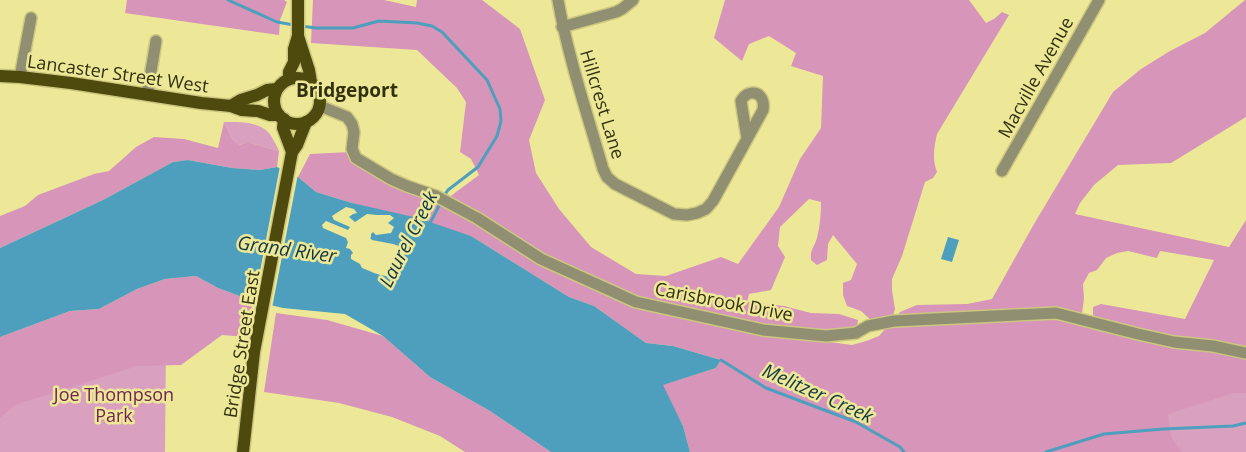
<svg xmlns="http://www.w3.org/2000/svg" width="1246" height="452" font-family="'Open Sans',sans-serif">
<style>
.green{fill:#daa0c0}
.forest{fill:#d695b9;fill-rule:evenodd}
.water{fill:#4d9fbd;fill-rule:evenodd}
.pier{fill:#ede898}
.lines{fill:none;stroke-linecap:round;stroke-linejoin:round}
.stream{stroke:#4d9fbd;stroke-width:3}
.minor-casing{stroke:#ccc77f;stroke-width:14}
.major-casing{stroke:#ccc77f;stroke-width:15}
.minor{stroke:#918f72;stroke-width:11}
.major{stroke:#4e4a0e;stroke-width:12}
.labels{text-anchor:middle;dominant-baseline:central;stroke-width:5;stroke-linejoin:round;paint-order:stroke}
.street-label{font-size:18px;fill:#33300f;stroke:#ede898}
.park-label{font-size:18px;fill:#702455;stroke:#ede898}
.neighbourhood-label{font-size:19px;font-weight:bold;fill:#33300f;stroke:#ede898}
.water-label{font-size:19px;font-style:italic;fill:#123745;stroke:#ede898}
</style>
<rect width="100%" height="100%" fill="#ede898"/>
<g class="green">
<path d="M224 122C239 122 258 121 269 133 273 138 276 145 279 151L254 144 248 141 240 145 233 140Z"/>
<polygon points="166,345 165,452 0,452 0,398"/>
<polygon points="1174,357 1246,360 1246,452 1127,452"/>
</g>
<g class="forest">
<polygon points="127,0 284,0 287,2 280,20 279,35 125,13"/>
<path d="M313 0H384L416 7 417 0H482L520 29 545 100 529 140 536 173 559 209 591 247 636 274 666 276 721 257 738 264 779 207 800 159 821 128 823 76 791 66 796 53 769 36 749 44 742 61 714 38 725 0H969L986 23 994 19 1002 12 1009 15 937 134C934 147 932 159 937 172L933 178 925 182 902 256 892 279V290L895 309 893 316 872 321 861 311 847 306 843 295V283L851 280 857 264 833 235 828 244 827 260 817 265 811 260C810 249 814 248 817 238 820 226 821 214 821 202L809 199 780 227 778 246 785 257 771 290 749 294 747 302 784 306 811 313 839 314 858 320 857 327 821 331 764 326 641 299 533 252 448 198 479 175 471 159 460 152 466 102 457 88 417 50 311 43Z"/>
<path d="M1245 0H1246V117L1171 163 1118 165 1094 185 1080 203 1075 214 1229 247 1246 220V393H1234L1168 414 1171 437 1182 452H690L683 426 662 385 716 368 721 360 673 346 646 343 594 306 569 297 471 236 352 203 316 192 298 177 310 154 350 152 376 176 466 216 629 303 728 328 852 345 866 341 879 336 900 312 917 305 967 304 992 299 1034 224 1113 92 1141 69 1170 51 1205 33ZM1128 251 1157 258 1160 251 1214 260 1185 319 1101 304 1093 307V314L1097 327 1085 323 1082 313 1084 299 1083 284 1089 273 1097 270 1106 258 1117 253Z"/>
<polygon points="224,122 233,140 240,145 248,141 254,144 279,151 277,167 260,170 232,168 188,160 173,162 103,200 0,248 0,216 25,206 38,195 94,174 109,171 136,147 154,137 184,139 218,148"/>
<polygon points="196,276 218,288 253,301 247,337 222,335 181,365 137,366 15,405 0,418 0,337 70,311 99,309 137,289 165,279"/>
<polygon points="276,313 327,320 383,336 430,377 490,411 551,452 465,452 440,436 392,417 339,403 264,392"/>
</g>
<g class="water">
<path d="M188 160 232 168 260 170 277 167 298 177 316 192 352 203 418 218 471 236 569 297 594 306 646 343 673 346 721 360 716 368 663 385 683 426 690 452H551L490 411 430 377 383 336 345 314 283 308 253 301 218 288 196 276 165 279 137 289 99 309 70 311 0 337V248L103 200 173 162ZM346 207 354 209 357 213 353 214 349 217 355 222 367 214 377 215H390L394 218 388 223 394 227 391 233 376 235 373 232 371 234V237L370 238 372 240 393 244 402 247 405 253C403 258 401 264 399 269 391 283 373 272 362 268L360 264 351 259V255L353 253 350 249 346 248 348 242 346 238 323 228 322 225 326 221 348 230 350 227 334 220 332 216Z"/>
<polygon points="948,237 959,240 952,262 941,259"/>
</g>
<polygon class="pier" points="280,166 298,174 272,308 254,303"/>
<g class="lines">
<g class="stream">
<polyline points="228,0 277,22 294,25"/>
<polyline points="301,26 316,28 353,28 379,21 417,23 432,26 442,32 487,80 500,109 501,121 497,136 478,167 448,190 444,196"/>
<polyline points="429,225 441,202"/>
<polyline points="721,360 766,388 856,422 900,447 904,452"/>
<polyline points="1046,452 1104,434 1163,429 1233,426 1246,423"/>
</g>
<defs>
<g id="minor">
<path d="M558 0C568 57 587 113 603 169L607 177 615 184 674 214 687 215 697 213 706 209 713 201 763 110C766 92 749 87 741 101L747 138"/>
<polyline points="562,27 616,12 622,9 633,0"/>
<polyline points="20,77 31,18"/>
<polyline points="147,95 156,41"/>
<polyline points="320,106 347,117 352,124 354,132 352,149 356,158 391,179 407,186 436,196 477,218 541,259 636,302 763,330 826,336 856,333 868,326 894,321 1056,313 1138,334 1174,342 1213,346 1246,353"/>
<polyline points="1002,171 1099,0"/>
</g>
<g id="major">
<polyline points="298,36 309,70 311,82"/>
<polyline points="0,76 20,77 71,83 201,103 231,106 242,110 258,111 270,115 279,115"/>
<circle cx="297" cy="101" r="23"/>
<polyline points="289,79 289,72 294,62 294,49 298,36 298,0"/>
<polyline points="231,106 241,100 257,95 267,90 277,89"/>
<polyline points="284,119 283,128 292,152"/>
<polyline points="243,452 254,352 292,152 297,145 306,122"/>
</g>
</defs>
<use href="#minor" class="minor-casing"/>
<use href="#major" class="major-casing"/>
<use href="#minor" class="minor"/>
<use href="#major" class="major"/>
</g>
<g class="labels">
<g class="street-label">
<text transform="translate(118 73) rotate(8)">Lancaster Street West</text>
<text transform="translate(1035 77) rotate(-61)">Macville Avenue</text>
<text transform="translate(603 104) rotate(73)">Hillcrest Lane</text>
<text transform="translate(724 301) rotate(11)">Carisbrook Drive</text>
<text transform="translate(241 344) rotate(-81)">Bridge Street East</text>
</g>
<g class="park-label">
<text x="114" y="394">Joe Thompson<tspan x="114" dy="21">Park</tspan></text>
</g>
<g class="neighbourhood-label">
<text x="347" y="90">Bridgeport</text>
</g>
<g class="water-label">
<text transform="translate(408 239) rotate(-63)">Laurel Creek</text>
<text transform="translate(287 249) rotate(8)">Grand River</text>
<text transform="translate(818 393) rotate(24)">Melitzer Creek</text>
</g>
</g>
</svg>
